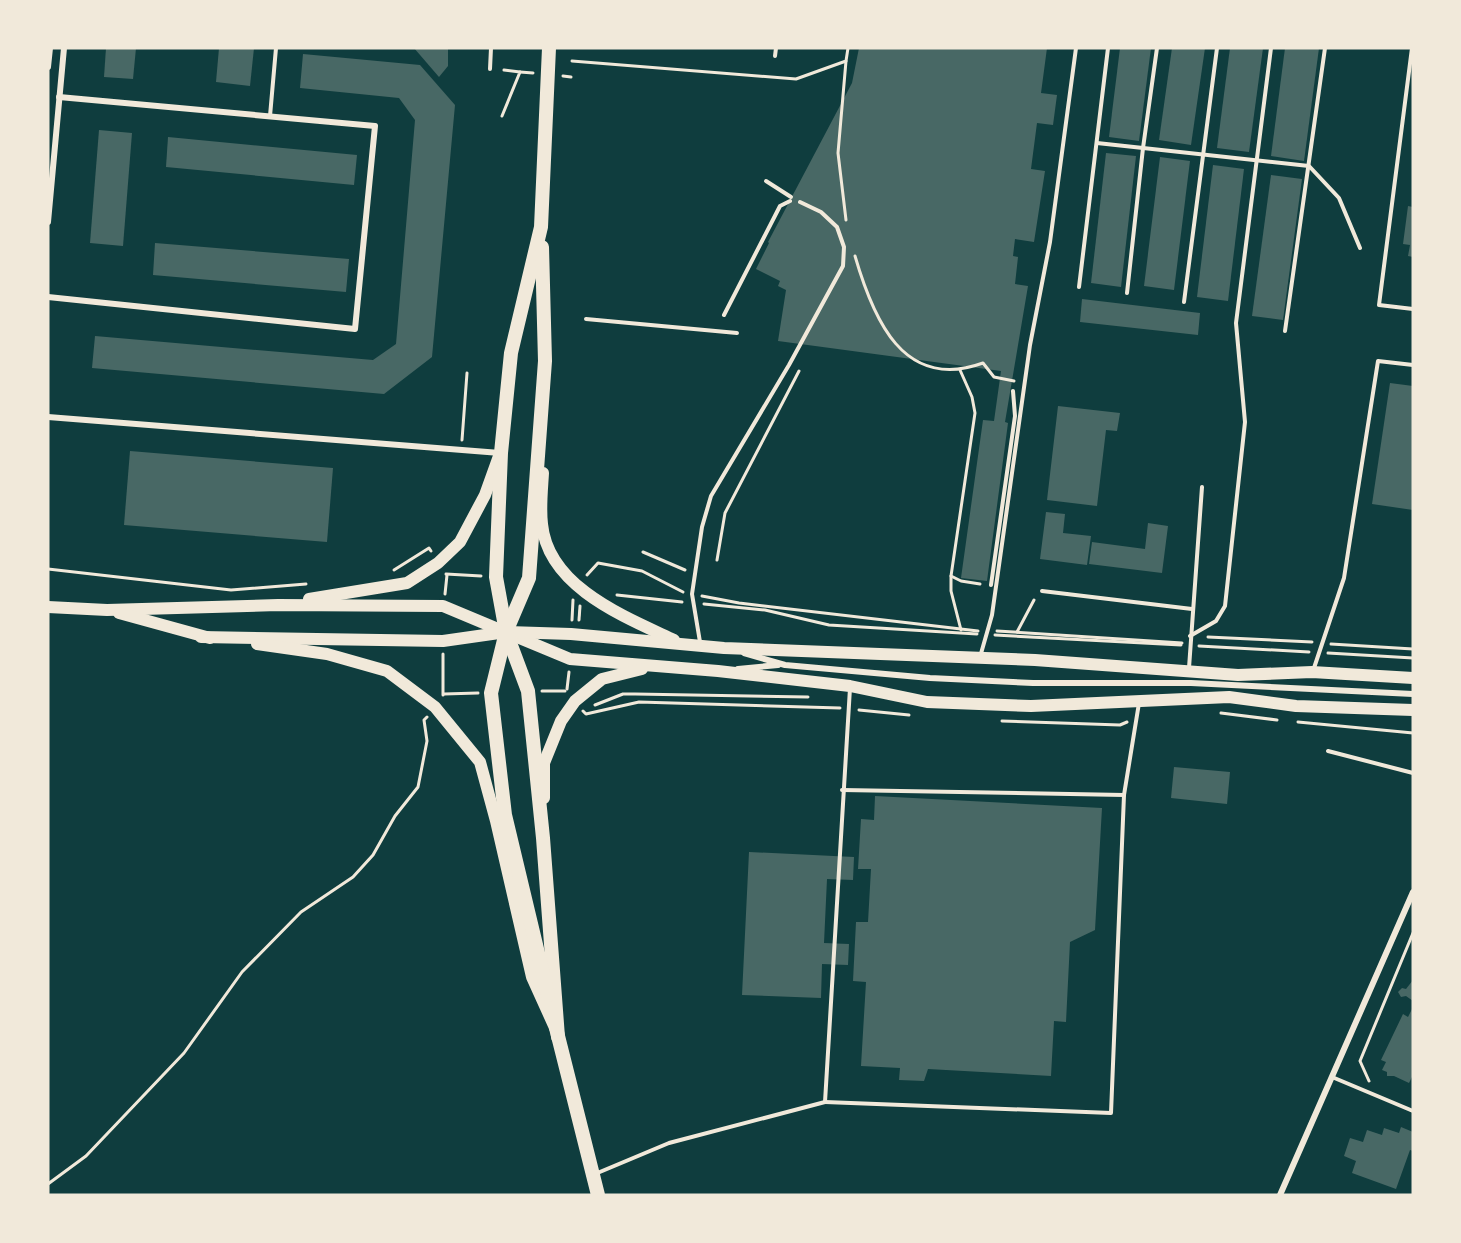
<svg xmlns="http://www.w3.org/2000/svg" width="1461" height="1243" font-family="Inter,sans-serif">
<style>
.building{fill:#486865}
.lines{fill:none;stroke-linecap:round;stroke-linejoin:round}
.path{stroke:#f1e9da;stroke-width:3}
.service{stroke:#f1e9da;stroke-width:4}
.minor{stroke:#f1e9da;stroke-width:6}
.secondary{stroke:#f1e9da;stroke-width:12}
.primary{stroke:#f1e9da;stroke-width:14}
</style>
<rect width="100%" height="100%" fill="#0f3d3e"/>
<g class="building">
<polygon points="106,48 136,48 133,79 104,77"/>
<polygon points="219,48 254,48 250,86 216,82"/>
<polygon points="414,48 448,48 448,66 439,77"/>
<polygon points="859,48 1047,48 1041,93 1057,95 1053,125 1037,123 1031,169 1045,171 1034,242 1015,239 1013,256 1018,257 1015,284 1028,286 1005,422 1008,423 987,581 961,578 983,420 994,421 1001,371 778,341 786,290 778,286 780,281 756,269 769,243 768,242 852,83"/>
<polygon points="1120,48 1151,48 1139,141 1109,137"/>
<polygon points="1172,48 1205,48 1191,145 1159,140"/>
<polygon points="1230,48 1263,48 1249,152 1217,148"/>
<polygon points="1285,48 1319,48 1304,161 1271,156"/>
<polygon points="303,54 420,65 455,105 432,357 384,394 92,368 95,336 373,360 396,344 415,120 399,98 300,88"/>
<polygon points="99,130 132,133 123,246 90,243"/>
<polygon points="168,137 357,155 354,185 166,167"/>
<polygon points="1106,153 1136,156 1121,287 1091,283"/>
<polygon points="1160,157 1190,161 1174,290 1144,286"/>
<polygon points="1213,165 1244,169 1228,301 1197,297"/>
<polygon points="1271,175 1302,179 1283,320 1252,316"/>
<polygon points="1408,206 1413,207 1413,257 1408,256 1410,245 1403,244"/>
<polygon points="155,243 349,259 346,292 153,275"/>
<polygon points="1082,299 1200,313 1198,335 1080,322"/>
<polygon points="1390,383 1413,386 1413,510 1372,504"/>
<polygon points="1058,406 1120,413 1117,431 1106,430 1097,506 1047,500"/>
<polygon points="130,451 333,468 327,542 124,525"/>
<polygon points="1046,512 1065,514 1063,533 1091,536 1087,565 1040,559"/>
<polygon points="1148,523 1168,526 1162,573 1089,564 1092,542 1145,549"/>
<polygon points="1174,767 1230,772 1227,804 1171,798"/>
<polygon points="875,796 1102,808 1095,930 1070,942 1066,1022 1054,1021 1051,1076 928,1069 924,1081 899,1080 900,1068 861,1066 866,982 853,981 856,922 868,922 871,869 858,869 861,819 874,820"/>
<polygon points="749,852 854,857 853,880 827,879 824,943 849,944 848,965 822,964 821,998 742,995"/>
<polygon points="1413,980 1413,1001 1406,996 1401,997 1398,992 1402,988 1406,989"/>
<polygon points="1413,1007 1413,1075 1409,1083 1394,1076 1387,1076 1387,1072 1382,1070 1386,1062 1381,1060 1403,1014 1408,1017"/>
<polygon points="1401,1127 1413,1132 1413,1151 1410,1150 1396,1189 1352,1173 1356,1161 1344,1156 1350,1138 1363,1142 1367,1130 1382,1135 1384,1128 1399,1133"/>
</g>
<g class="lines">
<g class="path">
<polyline points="572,61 796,79 846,61 848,48"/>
<polyline points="520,72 533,73"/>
<polyline points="563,76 571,77"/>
<polyline points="502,116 520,72 504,70"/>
<polyline points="846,220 838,153 846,61"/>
<path d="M855 256C873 318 903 392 983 363L994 377 1014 381"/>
<polyline points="960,370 972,397 975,413 951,576 951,591 961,630"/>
<polyline points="462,440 467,373"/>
<polyline points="643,552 685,570"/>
<polyline points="717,560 725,513 799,371"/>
<polyline points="48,569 231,590 306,584"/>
<polyline points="394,570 429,548 431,551"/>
<polyline points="446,574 481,576"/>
<polyline points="587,575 598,563 642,571 683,592"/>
<polyline points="951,576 961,581 980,584"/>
<polyline points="445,594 447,575"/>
<polyline points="617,595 682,602"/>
<polyline points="702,596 739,603 978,631"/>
<polyline points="704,604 765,610 829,625 977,634"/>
<polyline points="572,620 573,600"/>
<polyline points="579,620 580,606"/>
<polyline points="997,631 1182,643"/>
<polyline points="1017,632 1034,600"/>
<polyline points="995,635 1181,645"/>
<polyline points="1208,637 1312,642"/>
<polyline points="1331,644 1413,649"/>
<polyline points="1199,646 1309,652"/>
<polyline points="1328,653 1413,658"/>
<polyline points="567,689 569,672"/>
<polyline points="542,691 565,691"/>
<polyline points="444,694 478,693"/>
<polyline points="443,695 443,654"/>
<polyline points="595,705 623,694 635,694 808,697"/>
<polyline points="859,710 909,715"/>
<polyline points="583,711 586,714 639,702 840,708"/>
<polyline points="1221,713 1277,720"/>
<polyline points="1002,721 1120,725 1127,722"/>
<polyline points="1298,722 1413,733"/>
<polyline points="1369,1081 1360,1061 1413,933"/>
<polyline points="48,1184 86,1156 184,1053 242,972 301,912 353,877 373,855 395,816 418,787 427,741 424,720 427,717"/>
</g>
<g class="service">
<polyline points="1412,48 1379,305 1413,309"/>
<polyline points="775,56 776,48"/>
<polyline points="490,69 491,48"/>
<polyline points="270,116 276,48"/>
<polyline points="1097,143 1309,166 1339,198 1360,248"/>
<polyline points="766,181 791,197"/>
<polyline points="1079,287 1108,48"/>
<polyline points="1127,293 1143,148 1157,48"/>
<polyline points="1184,302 1217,48"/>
<polyline points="724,315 780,206 790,201"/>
<polyline points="586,319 737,333"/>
<polyline points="1285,331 1325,48"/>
<polyline points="991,585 1015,416 1013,391"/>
<polyline points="1042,591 1192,609"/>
<polyline points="1190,636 1216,621 1225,606 1245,422 1236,323 1271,48"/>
<polyline points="700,642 692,594 702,527 711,496 789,365 843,266 844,247 837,227 821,212 800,202"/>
<polyline points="980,657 992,615 1030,345 1050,242 1076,48"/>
<polyline points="1189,668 1202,487"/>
<polyline points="1314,668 1344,578 1378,361 1413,365"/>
<polyline points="1328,751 1413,773"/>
<polyline points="842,790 1124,795"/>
<polyline points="1332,1077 1413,1111"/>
<polyline points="825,1102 1111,1113 1124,795 1139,703"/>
<polyline points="595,1174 669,1143 825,1102 850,688"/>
</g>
<g class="minor">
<polyline points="48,67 50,48"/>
<polyline points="48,222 64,48"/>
<polyline points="48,297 355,329 375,126 59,97"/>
<polyline points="48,417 500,453"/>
<polyline points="744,653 785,665 930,678 1033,683 1191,683 1413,694"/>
<polyline points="738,669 778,665"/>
<polyline points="1280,1195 1413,892"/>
</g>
<g class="secondary">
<path d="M543 473C542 490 540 508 542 524 548 587 625 617 674 640"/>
<polyline points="309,599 407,583 438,563 460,542 485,495 499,456"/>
<polyline points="48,607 107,610 278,605 443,606 570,659 718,671 850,686 927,702 1031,706 1229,697 1296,706 1413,710"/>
<polyline points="119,613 210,638"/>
<polyline points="201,637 443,641 506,632 571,634 724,648 1035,660 1238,675 1312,672 1413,678"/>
<polyline points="257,644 327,654 387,671 435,707 480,762 496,821 532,977 556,1030"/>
<polyline points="544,798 544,763 561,721 575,701 602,679 642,669"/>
</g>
<g class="primary">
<polyline points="549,48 541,227 511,353 501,453 496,577 506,632 528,691 543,838 558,1037"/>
<polyline points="542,247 545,361 529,578 506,632 491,693 505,815 548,995"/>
<polyline points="556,1028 598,1195"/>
</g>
</g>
<rect width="1461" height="1243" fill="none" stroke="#f1e9da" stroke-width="99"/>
</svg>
